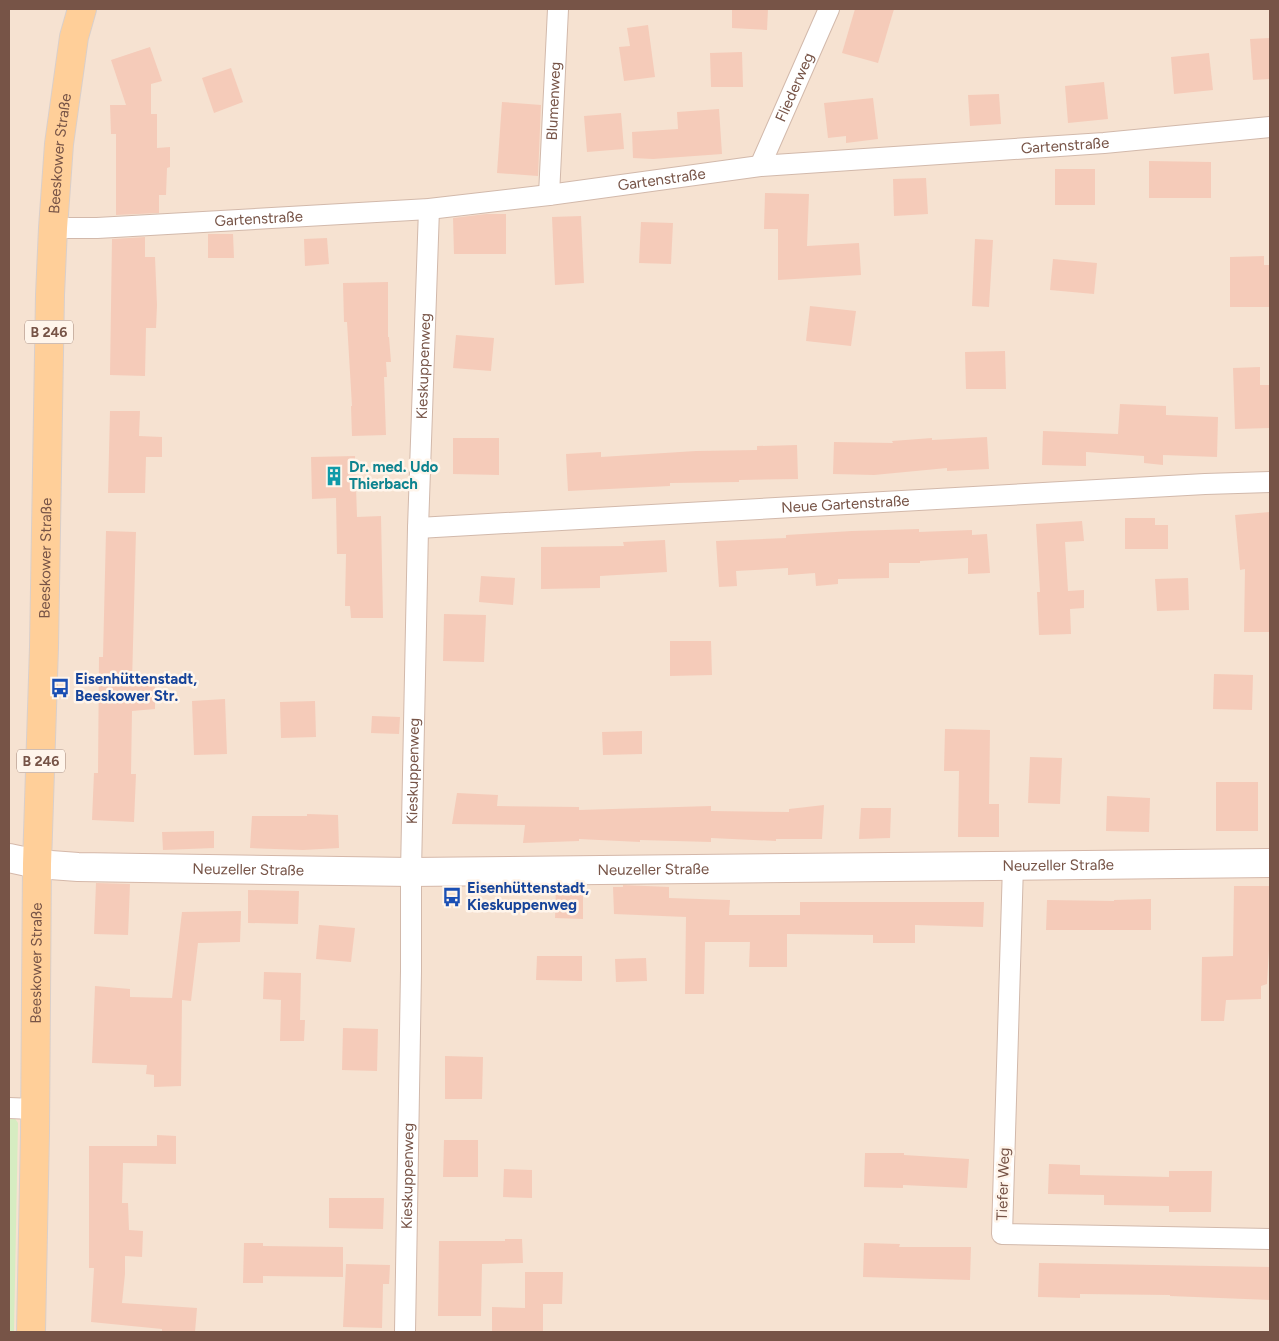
<svg xmlns="http://www.w3.org/2000/svg" width="1279" height="1341" font-family="Figtree,sans-serif">
<style>
.residential{fill:#f6e2d1}
.grass{fill:#d6ecc1}
.building{fill:#f5cbb9}
.lines{fill:none;stroke-linecap:round;stroke-linejoin:round}
.minor-casing{stroke:#d2b9ab;stroke-width:22}
.secondary-casing{stroke:#d5b8a9;stroke-width:30}
.primary-casing{stroke:#d9cfcb;stroke-width:30}
.minor{stroke:#fff;stroke-width:20}
.secondary{stroke:#fff;stroke-width:28}
.primary{stroke:#ffcf99;stroke-width:28}
.labels{text-anchor:middle;dominant-baseline:central;stroke-width:5;stroke-linejoin:round;paint-order:stroke}
.shield{fill:#fff5eb;stroke:#a08478;stroke-width:1}
.shield-label{font-size:14px;font-weight:bold;fill:#775447}
.street-label{font-size:15px;fill:#775447;stroke:#fff5eb}
.culture-label{font-size:15px;font-weight:bold;fill:#0d838f;stroke:#fff5eb;text-anchor:start}
.transit-label{font-size:15px;font-weight:bold;fill:#164399;stroke:#fff5eb;text-anchor:start}
</style>
<rect width="100%" height="100%" fill="#fef1e3"/>
<rect class="residential" x="9" y="9" width="1261" height="1323"/>
<polygon class="grass" points="9,1117 14,1117 18,1123 14,1332 9,1332"/>
<g class="building">
<polygon points="732,9 768,9 767,30 732,28"/>
<polygon points="855,9 894,9 878,63 842,53"/>
<polygon points="648,25 655,77 624,81 619,47 630,46 627,28"/>
<polygon points="1270,38 1270,79 1253,80 1250,39"/>
<polygon points="150,47 162,81 151,84 151,114 157,114 157,148 170,147 170,167 167,168 166,195 159,195 159,213 116,215 116,134 111,134 110,105 126,105 111,60"/>
<polygon points="742,52 743,87 711,87 710,53"/>
<polygon points="1209,53 1213,90 1174,94 1171,57"/>
<polygon points="231,68 243,102 214,113 202,78"/>
<polygon points="1104,82 1108,119 1068,123 1065,86"/>
<polygon points="999,94 1001,124 970,126 968,95"/>
<polygon points="873,98 878,139 846,143 846,136 828,138 824,103"/>
<polygon points="502,102 541,105 538,176 497,173"/>
<polygon points="719,109 722,154 653,159 633,158 632,132 678,129 677,112"/>
<polygon points="621,113 624,149 587,152 584,116"/>
<polygon points="1149,161 1211,162 1211,198 1149,198"/>
<rect x="1055" y="169" width="40" height="36"/>
<polygon points="926,178 928,214 894,216 893,179"/>
<polygon points="765,193 809,194 807,246 859,243 861,275 778,280 778,229 764,229"/>
<polygon points="486,214 506,214 506,254 454,254 453,218"/>
<polygon points="581,216 584,283 555,285 552,217"/>
<polygon points="641,222 673,223 671,264 639,263"/>
<polygon points="208,234 233,234 234,258 208,258"/>
<polygon points="145,237 145,257 155,257 157,305 156,328 146,328 145,376 110,375 112,239"/>
<polygon points="327,238 329,264 305,266 304,239"/>
<polygon points="975,239 993,240 989,307 972,306"/>
<polygon points="1264,256 1264,265 1270,265 1270,307 1230,307 1230,257"/>
<polygon points="1053,259 1097,263 1094,294 1050,290"/>
<polygon points="388,282 388,337 389,337 391,362 386,362 387,377 384,377 386,435 352,436 351,406 352,406 347,322 344,322 343,283"/>
<polygon points="810,306 856,311 851,346 806,341"/>
<polygon points="456,335 494,338 491,371 453,368"/>
<polygon points="1005,351 1006,389 966,389 965,352"/>
<polygon points="1260,367 1260,385 1270,385 1270,428 1235,429 1233,368"/>
<polygon points="1120,404 1166,406 1166,415 1218,417 1217,457 1163,455 1163,465 1144,463 1144,456 1086,452 1086,466 1042,465 1043,431 1118,434"/>
<polygon points="110,411 140,411 139,436 162,437 162,457 146,457 145,493 108,493"/>
<polygon points="987,437 989,469 947,471 947,468 874,475 833,474 834,442 893,443 892,441 932,438 932,440"/>
<polygon points="453,438 499,438 499,475 453,474"/>
<polygon points="797,445 798,479 739,480 739,482 670,483 670,486 568,491 566,454 601,452 601,457 696,451 757,450 757,446"/>
<polygon points="355,456 357,517 381,516 383,618 351,618 350,606 345,606 346,554 337,554 336,498 312,499 311,457"/>
<polygon points="1270,512 1270,632 1244,632 1245,569 1240,570 1235,515"/>
<polygon points="1125,518 1155,518 1155,525 1168,525 1168,549 1125,549"/>
<polygon points="1082,521 1084,541 1065,542 1068,591 1084,590 1084,608 1070,609 1071,634 1039,635 1037,592 1040,592 1036,524"/>
<polygon points="919,529 919,532 972,530 972,535 987,534 990,573 968,574 968,558 920,561 920,563 889,563 889,578 838,579 838,584 816,586 815,573 788,575 788,568 736,571 737,586 719,587 716,541 786,538 786,535 852,531"/>
<polygon points="106,531 136,532 132,682 155,681 155,709 132,711 131,774 136,774 134,822 92,820 94,773 98,773 99,657 103,657"/>
<polygon points="665,540 667,572 600,576 600,588 541,589 541,547 624,546 623,542"/>
<polygon points="481,576 515,578 513,605 479,602"/>
<polygon points="1188,578 1189,610 1157,611 1155,579"/>
<polygon points="444,614 486,615 484,662 443,661"/>
<polygon points="670,641 711,641 712,675 670,676"/>
<polygon points="1214,674 1253,675 1252,710 1213,709"/>
<polygon points="225,699 227,754 194,755 192,701"/>
<polygon points="315,701 316,737 281,738 280,702"/>
<polygon points="372,716 400,717 399,734 371,733"/>
<polygon points="945,729 990,730 989,804 999,804 999,837 958,837 959,771 944,771"/>
<polygon points="642,731 642,754 603,755 602,732"/>
<polygon points="1030,757 1062,758 1060,804 1028,803"/>
<rect x="1216" y="782" width="42" height="49"/>
<polygon points="457,793 498,795 497,806 579,807 579,810 711,806 711,811 789,812 789,809 824,805 822,839 776,839 776,841 711,838 711,842 640,840 640,842 579,839 579,841 523,843 525,825 452,824"/>
<polygon points="1107,796 1150,798 1149,832 1106,831"/>
<polygon points="861,808 891,808 890,838 859,839"/>
<polygon points="307,814 338,815 339,848 303,850 250,848 252,816 307,816"/>
<polygon points="214,831 214,848 163,850 162,832"/>
<polygon points="96,883 130,884 128,935 94,934"/>
<polygon points="623,885 669,887 669,898 730,900 729,915 800,915 800,902 984,902 983,927 915,925 915,943 873,943 873,935 787,934 787,967 749,967 750,942 705,942 704,994 685,994 686,917 614,914 613,887 623,887"/>
<polygon points="556,886 583,886 583,919 555,918"/>
<polygon points="1234,886 1270,886 1270,932 1267,984 1261,986 1261,999 1226,1000 1224,1021 1201,1021 1202,957 1233,956"/>
<polygon points="248,890 299,891 298,924 248,923"/>
<polygon points="1151,899 1151,930 1046,930 1047,900 1114,901 1114,900"/>
<polygon points="241,911 240,942 198,943 191,1001 182,1000 181,1086 154,1087 154,1075 146,1074 147,1065 92,1063 95,986 130,989 130,997 172,998 182,912"/>
<polygon points="319,925 355,928 351,962 316,959"/>
<polygon points="537,956 582,956 582,981 536,980"/>
<polygon points="646,958 647,981 616,982 615,959"/>
<polygon points="264,972 301,973 300,1020 305,1020 304,1041 280,1041 281,1000 263,999"/>
<polygon points="343,1028 378,1029 377,1071 342,1070"/>
<polygon points="445,1056 483,1057 482,1099 445,1099"/>
<polygon points="157,1135 176,1136 176,1164 123,1163 122,1203 128,1203 129,1230 143,1231 142,1257 125,1256 125,1274 122,1303 197,1308 195,1332 162,1332 162,1329 91,1322 94,1268 89,1268 89,1146 157,1146"/>
<polygon points="444,1140 478,1140 478,1177 443,1177"/>
<polygon points="865,1153 904,1153 904,1155 969,1159 967,1188 903,1185 903,1188 864,1187"/>
<polygon points="1049,1164 1080,1165 1080,1175 1169,1177 1169,1171 1212,1171 1211,1212 1169,1212 1169,1206 1104,1205 1104,1195 1048,1194"/>
<polygon points="504,1169 532,1170 532,1198 503,1197"/>
<polygon points="329,1198 384,1198 383,1229 329,1228"/>
<polygon points="505,1239 522,1239 523,1263 482,1264 481,1316 438,1316 439,1241 505,1241"/>
<polygon points="244,1243 263,1243 263,1246 343,1247 343,1277 263,1276 263,1283 243,1283"/>
<polygon points="864,1243 900,1244 899,1247 971,1247 970,1280 863,1277"/>
<polygon points="1039,1263 1270,1267 1270,1300 1170,1296 1170,1295 1080,1294 1080,1298 1038,1297"/>
<polygon points="346,1264 390,1265 389,1284 383,1284 382,1328 343,1327"/>
<polygon points="525,1272 563,1272 562,1304 543,1304 543,1332 492,1332 492,1307 525,1308"/>
</g>
<g class="lines">
<defs>
<g id="minor">
<path id="s1" d="M760 166 829 9"/>
<path id="s2" d="M549 195 558 9"/>
<path id="s3" d="M53 228H97L429 209 549 195 760 166 1104 143 1270 127"/>
<path id="s4" d="M418 528 1205 484 1270 482"/>
<polyline points="1013,865 1002,1234 1270,1239"/>
<polyline points="9,1108 34,1109"/>
<path id="s5" d="M405 1332 411 971V872L418 528 429 209"/>
</g>
<g id="secondary">
<path id="s6" d="M9 858 37 864 78 867 411 872 1270 863"/>
</g>
<g id="primary">
<path id="s7" d="M31 1332 35 1133 37 864 44 647 50 295 53 228 59 144 74 37 82 9"/>
</g>
</defs>
<use href="#minor" class="minor-casing"/>
<use href="#secondary" class="secondary-casing"/>
<use href="#primary" class="primary-casing"/>
<use href="#minor" class="minor"/>
<use href="#secondary" class="secondary"/>
<use href="#primary" class="primary"/>
</g>
<defs>
<symbol id="building-bare" viewBox="-9 -9 18 18"><path d="M-4-6H4V6H1V3H-1V6H-4ZM-2.5-4.3h1.7v1.8h-1.7ZM.8-4.3h1.7v1.8H.8ZM-2.5-1h1.7V.8h-1.7ZM.8-1h1.7V.8H.8Z" fill="#0f9aa8" stroke="#fff5eb" stroke-width="2.5" paint-order="stroke"/></symbol>
<symbol id="bus-bare" viewBox="-9 -9 18 18"><path d="M-5-6H5V4H4V6H2V4H-2V6H-4V4H-5ZM-3.5-4V0h7V-4ZM-3.5 1.2v1.5H-2V1.2ZM2 1.2v1.5H3.5V1.2Z" fill="#1a4fb4" stroke="#fff5eb" stroke-width="2.5" paint-order="stroke"/></symbol>
</defs>
<g fill-rule="evenodd">
<use href="#building-bare" x="320" y="462" width="28" height="28"/>
<use href="#bus-bare" x="46" y="674" width="28" height="28"/>
<use href="#bus-bare" x="438" y="883" width="28" height="28"/>
</g>
<g class="labels">
<g class="shield">
<rect x="25" y="320.5" width="48" height="23" rx="4"/>
<rect x="17" y="749.5" width="48" height="23" rx="4"/>
</g>
<g class="shield-label">
<text x="49" y="332">B 246</text>
<text x="41" y="761">B 246</text>
</g>
<g class="street-label">
<text stroke="none"><textPath href="#s1" startOffset="86">Fliederweg</textPath></text>
<text stroke="none"><textPath href="#s2" startOffset="94">Blumenweg</textPath></text>
<text stroke="none"><textPath href="#s3" startOffset="1016">Gartenstraße</textPath></text>
<text stroke="none"><textPath href="#s7" startOffset="1179">Beeskower Straße</textPath></text>
<text stroke="none"><textPath href="#s3" startOffset="611">Gartenstraße</textPath></text>
<text stroke="none"><textPath href="#s3" startOffset="206">Gartenstraße</textPath></text>
<text stroke="none"><textPath href="#s5" startOffset="966">Kieskuppenweg</textPath></text>
<text stroke="none"><textPath href="#s4" startOffset="428">Neue Gartenstraße</textPath></text>
<text stroke="none"><textPath href="#s7" startOffset="774">Beeskower Straße</textPath></text>
<text stroke="none"><textPath href="#s5" startOffset="561">Kieskuppenweg</textPath></text>
<text stroke="none"><textPath href="#s6" startOffset="1050">Neuzeller Straße</textPath></text>
<text stroke="none"><textPath href="#s6" startOffset="645">Neuzeller Straße</textPath></text>
<text stroke="none"><textPath href="#s6" startOffset="240">Neuzeller Straße</textPath></text>
<text stroke="none"><textPath href="#s7" startOffset="369">Beeskower Straße</textPath></text>
<text stroke="none"><textPath href="#s5" startOffset="156">Kieskuppenweg</textPath></text>
<text transform="translate(1003 1184) rotate(-88)">Tiefer Weg</text>
</g>
<g class="culture-label">
<text x="349" y="467">Dr. med. Udo<tspan x="349" dy="17">Thierbach</tspan></text>
</g>
<g class="transit-label">
<text x="75" y="679">Eisenhüttenstadt,<tspan x="75" dy="17">Beeskower Str.</tspan></text>
<text x="467" y="888">Eisenhüttenstadt,<tspan x="467" dy="17">Kieskuppenweg</tspan></text>
</g>
</g>
<rect width="1279" height="1341" fill="none" stroke="#775447" stroke-width="20"/>
</svg>
